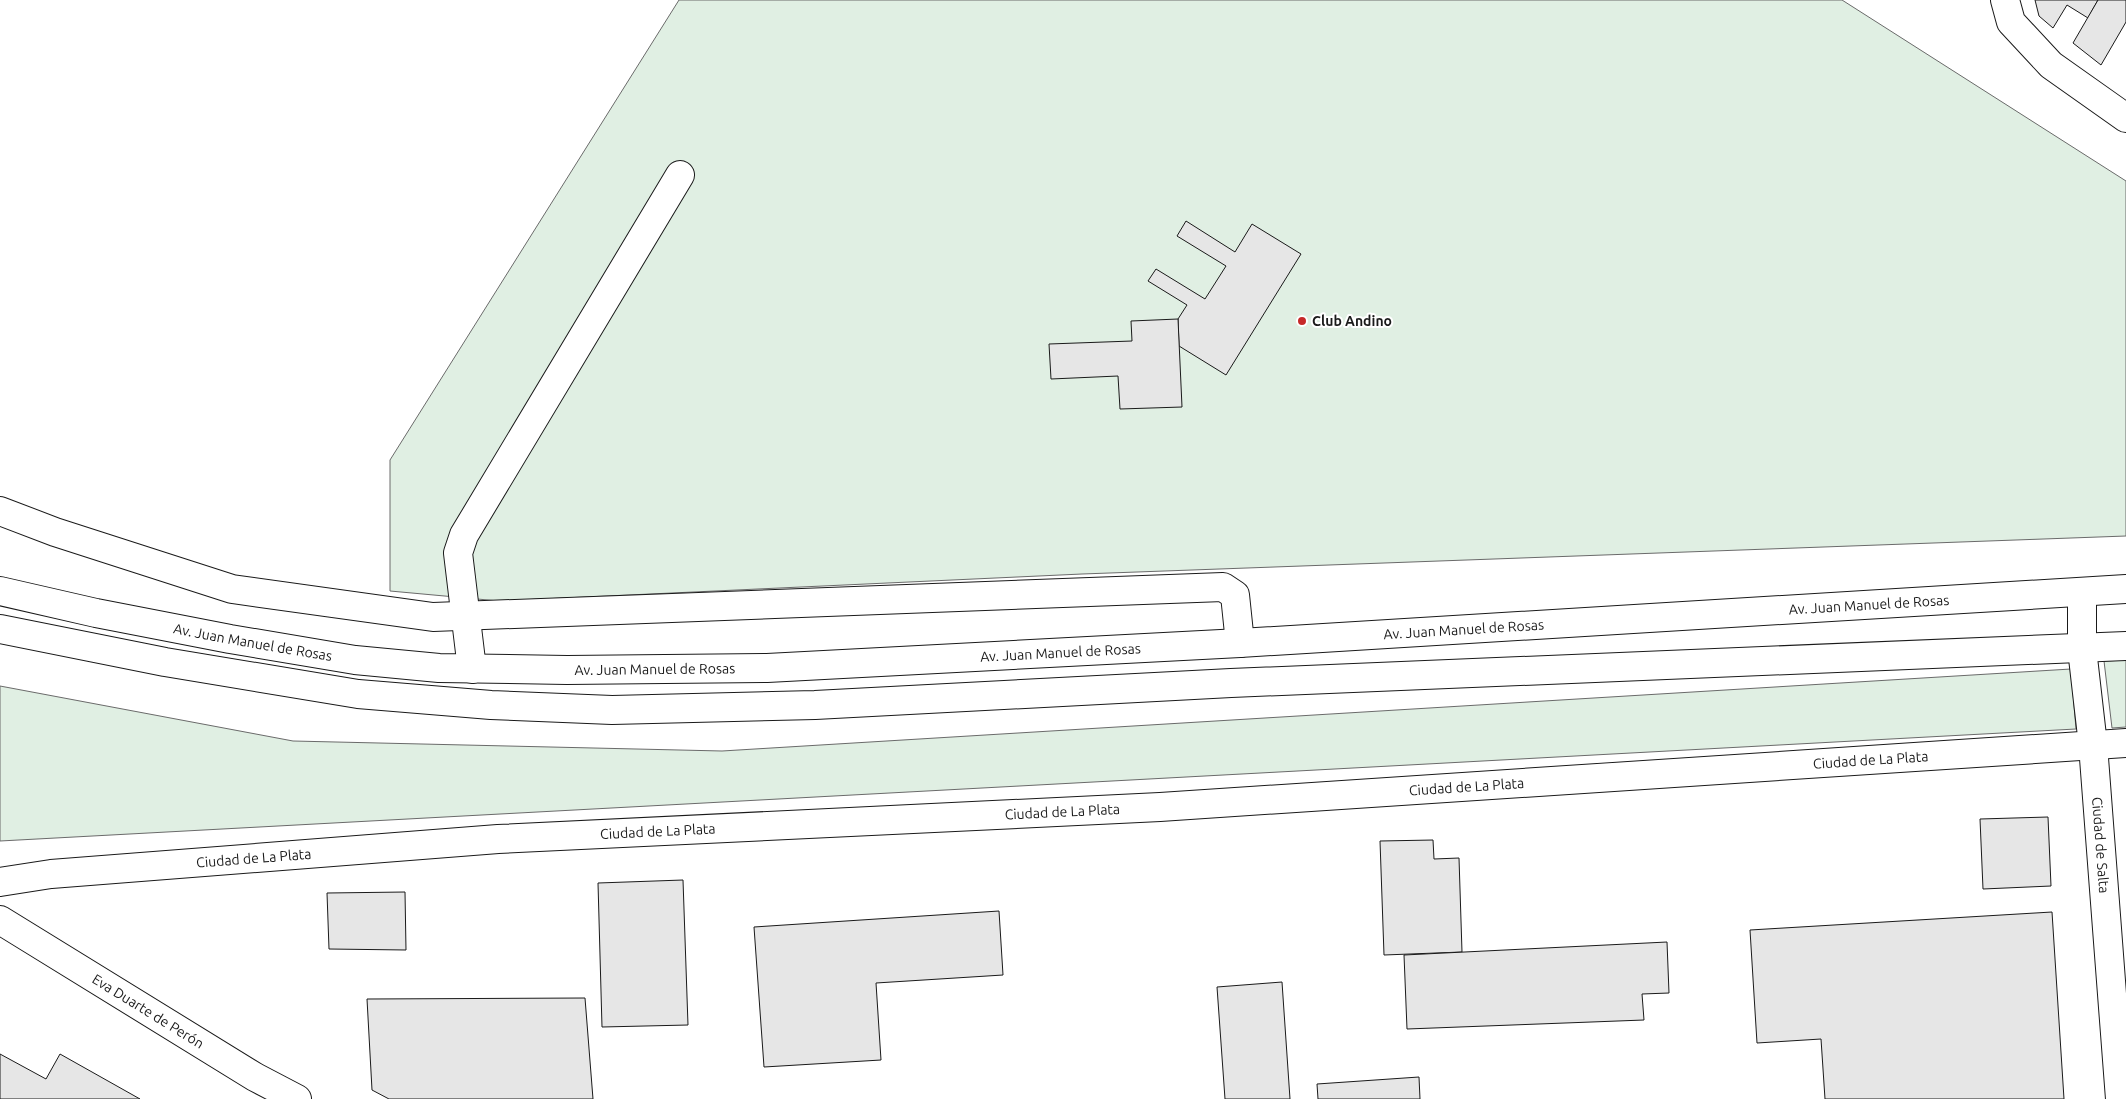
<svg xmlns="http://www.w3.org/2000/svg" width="2126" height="1099" font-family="Ubuntu,sans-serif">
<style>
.green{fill:#e0efe3;stroke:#6a6a6a}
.building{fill:#e6e6e6;stroke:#1a1a1a}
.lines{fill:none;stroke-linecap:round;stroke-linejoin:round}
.street-casing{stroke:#1a1a1a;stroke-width:30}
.secondary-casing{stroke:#1a1a1a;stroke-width:30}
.street{stroke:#fff;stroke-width:28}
.secondary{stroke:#fff;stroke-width:28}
.poi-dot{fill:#c62828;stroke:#fff;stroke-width:2}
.labels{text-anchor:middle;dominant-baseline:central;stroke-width:4;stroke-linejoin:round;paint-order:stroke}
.poi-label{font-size:14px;font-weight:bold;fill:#1a1a1a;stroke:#fff;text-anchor:start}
.street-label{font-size:14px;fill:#1a1a1a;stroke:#fff}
</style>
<rect width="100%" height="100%" fill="#fff"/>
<g class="green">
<polygon points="679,0 1842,0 2126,181 2126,536 1082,574 499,601 390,591 390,460"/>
<polygon points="2126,660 2126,727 2112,728 2104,661"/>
<polygon points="2071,669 2076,729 0,841 0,686 293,741 722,751"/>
</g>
<g class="building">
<polygon points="2035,0 2098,0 2088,18 2067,5 2053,28 2039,16"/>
<polygon points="2098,0 2126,0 2126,22 2101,65 2073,43"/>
<polygon points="1186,221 1235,252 1252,224 1301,254 1226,375 1179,346 1178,319 1187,305 1148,281 1156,269 1205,299 1226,266 1177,236"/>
<polygon points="1178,319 1182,407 1120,409 1118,376 1051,379 1049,344 1132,341 1131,321"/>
<polygon points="2048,817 2051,886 1983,889 1980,819"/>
<polygon points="1433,840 1434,859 1459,858 1462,952 1384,955 1380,841"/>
<polygon points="683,880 688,1025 602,1027 598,883"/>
<polygon points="405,892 406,950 329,949 327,893"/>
<polygon points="999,911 1003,975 876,983 881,1060 764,1067 754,927"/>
<polygon points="2052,912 2064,1099 1825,1099 1821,1039 1757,1043 1750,930"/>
<polygon points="1667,942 1669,993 1642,994 1644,1020 1407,1029 1404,955"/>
<polygon points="1282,982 1290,1099 1225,1099 1217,987"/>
<polygon points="585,998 593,1099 389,1099 372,1090 367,999"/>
<polygon points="0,1054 46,1079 60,1054 140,1099 0,1099"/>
<polygon points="1419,1077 1420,1099 1318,1099 1317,1084"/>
</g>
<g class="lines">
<defs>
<g id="street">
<polyline points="2005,0 2011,22 2051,65 2126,118"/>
<polyline points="0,511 55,532 232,589 433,617 1223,587 1235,595 1240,643"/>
<path id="s1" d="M2082 592V649L2093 745 2120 1099"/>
<polyline points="472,669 458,553 464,535 680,175"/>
<path id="s2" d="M0 882 51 874 498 839 1160 807 2126 743"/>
<path id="s3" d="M0 920 255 1077 297 1099"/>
</g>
<g id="secondary">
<path id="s4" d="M0 591 96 613 230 639 355 660 439 668 567 670 767 668 1240 643 2126 589"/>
<polyline points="0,629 165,662 358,694 491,705 612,710 815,705 1231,683 2126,646"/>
</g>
</defs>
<use href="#street" class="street-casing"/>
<use href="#secondary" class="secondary-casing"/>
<use href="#street" class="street"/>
<use href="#secondary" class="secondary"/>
</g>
<circle class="poi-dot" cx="1302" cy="321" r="5"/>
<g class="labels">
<g class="poi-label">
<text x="1312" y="321">Club Andino</text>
</g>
<g class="street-label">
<text stroke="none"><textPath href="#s4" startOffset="1878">Av. Juan Manuel de Rosas</textPath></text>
<text stroke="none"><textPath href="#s4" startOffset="1472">Av. Juan Manuel de Rosas</textPath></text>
<text stroke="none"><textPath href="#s4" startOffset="258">Av. Juan Manuel de Rosas</textPath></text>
<text stroke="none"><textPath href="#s4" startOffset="1068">Av. Juan Manuel de Rosas</textPath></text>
<text stroke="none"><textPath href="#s4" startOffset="662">Av. Juan Manuel de Rosas</textPath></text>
<text stroke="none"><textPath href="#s2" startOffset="1875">Ciudad de La Plata</textPath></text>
<text stroke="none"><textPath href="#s2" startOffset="1470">Ciudad de La Plata</textPath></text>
<text stroke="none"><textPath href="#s2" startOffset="1065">Ciudad de La Plata</textPath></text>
<text stroke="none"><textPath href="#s2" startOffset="660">Ciudad de La Plata</textPath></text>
<text stroke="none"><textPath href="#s1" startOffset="254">Ciudad de Salta</textPath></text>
<text stroke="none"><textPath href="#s2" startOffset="255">Ciudad de La Plata</textPath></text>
<text stroke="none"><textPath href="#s3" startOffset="174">Eva Duarte de Perón</textPath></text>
</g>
</g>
</svg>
